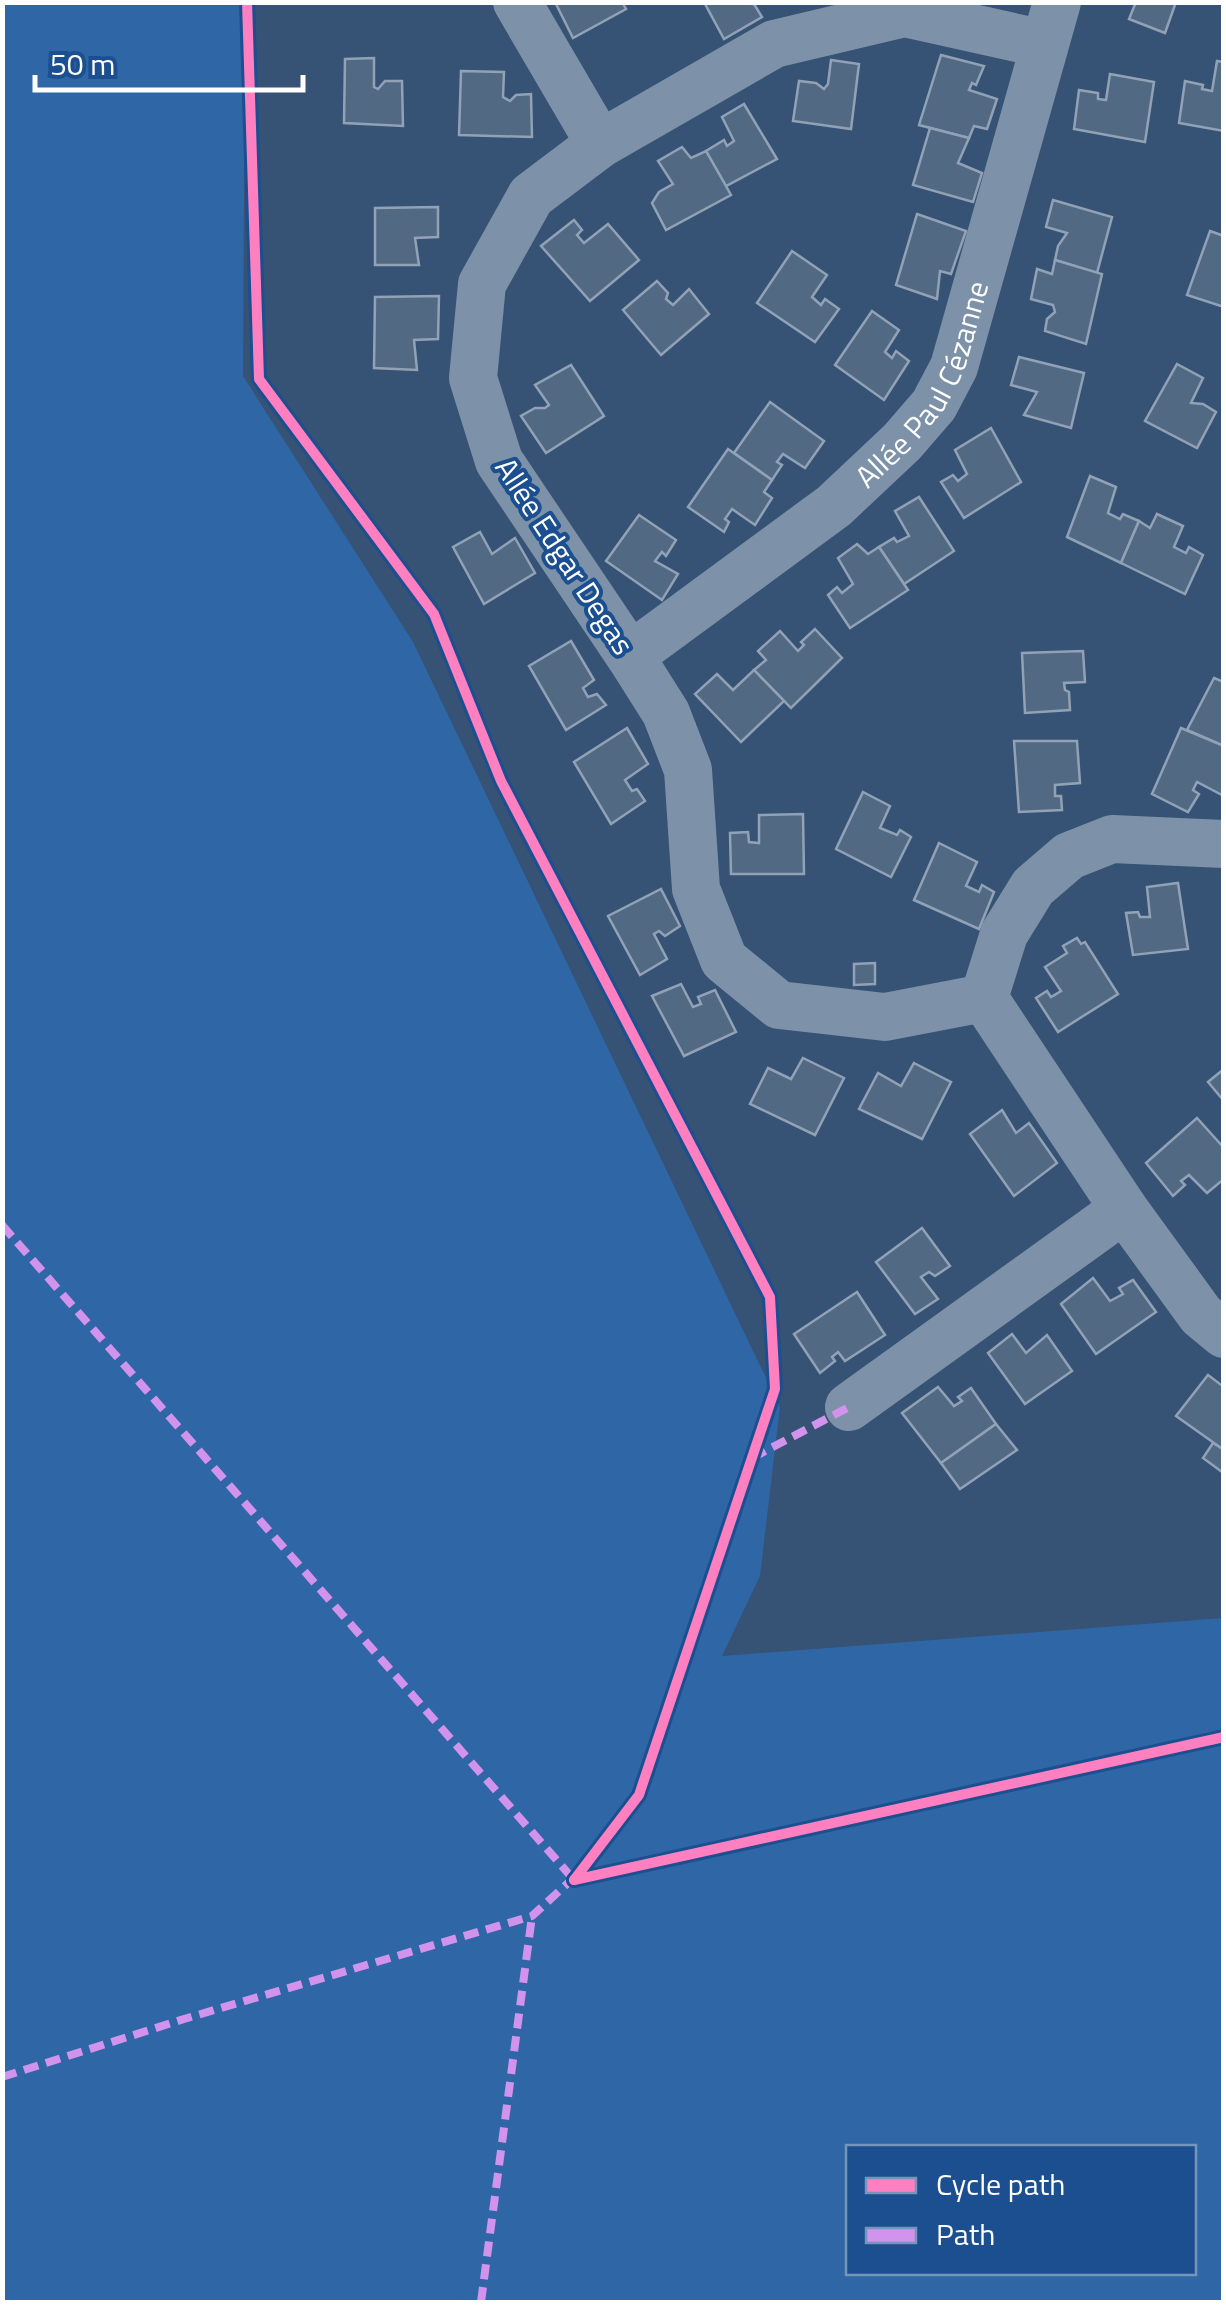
<svg xmlns="http://www.w3.org/2000/svg" width="1226" height="2305" font-family="'Titillium Web',sans-serif">
<style>
.green{fill:#2f66a5;fill-rule:evenodd}
.building{fill:#526984;stroke:#92a2b6;stroke-width:2.5}
.lines{fill:none;stroke-linecap:round;stroke-linejoin:round}
.minor{stroke:#7d92a8;stroke-width:48}
.quiet{stroke:#d193ec;stroke-width:8;stroke-dasharray:15 8;stroke-linecap:butt}
.cycleway-casing{stroke:#1b4f8f;stroke-width:16}
.cycleway{stroke:#ff80c0;stroke-width:10}
.labels{text-anchor:middle;dominant-baseline:central;stroke-width:8;stroke-linejoin:round;paint-order:stroke}
.street-label{font-size:30px;fill:#fff;stroke:#1b4f8f}
</style>
<rect width="100%" height="100%" fill="#365274"/>
<path class="green" d="M3 2 245 3 243 376 413 642 780 1407 760 1576 722 1656 1223 1618V2302H3ZM848 2148H1194V2272H848Z"/>
<g class="building">
<polygon points="555,2 622,2 626,9 573,38"/>
<polygon points="704,2 754,4 762,17 724,39"/>
<polygon points="1136,2 1176,2 1165,33 1129,19"/>
<polygon points="941,55 984,66 976,85 972,83 969,90 997,99 987,129 974,126 969,138 919,125"/>
<polygon points="374,58 374,87 378,89 385,81 402,81 403,126 344,123 345,59"/>
<polygon points="831,60 859,64 851,129 793,121 799,81 816,83 824,89 828,84"/>
<polygon points="1217,61 1224,62 1224,131 1179,123 1185,81 1203,85 1202,89 1212,91"/>
<polygon points="461,71 504,72 503,97 510,101 516,95 531,94 532,137 459,135"/>
<polygon points="1110,74 1154,82 1145,142 1074,129 1079,90 1098,93 1098,99 1106,100"/>
<polygon points="744,104 777,159 726,186 706,151 724,140 727,146 734,141 722,117"/>
<polygon points="930,128 969,138 958,163 982,173 973,202 913,185"/>
<polygon points="682,147 691,158 706,151 731,195 666,230 652,203 659,192 673,184 658,161"/>
<polygon points="1053,200 1112,217 1097,273 1055,260 1058,246 1067,233 1046,227"/>
<polygon points="438,207 438,237 415,238 419,265 375,265 375,208"/>
<polygon points="917,214 966,231 951,274 940,271 937,299 896,285"/>
<polygon points="574,220 582,230 577,235 584,243 608,224 639,260 590,301 541,246"/>
<polygon points="1210,231 1224,236 1224,307 1187,295"/>
<polygon points="792,251 827,275 812,297 821,305 825,299 839,309 815,342 757,303"/>
<polygon points="1055,260 1102,274 1086,344 1045,331 1047,319 1055,312 1053,305 1031,299 1037,269 1052,274"/>
<polygon points="657,281 668,293 666,299 673,305 689,289 709,314 661,355 623,310"/>
<polygon points="439,296 438,339 414,340 417,370 374,368 375,297"/>
<polygon points="872,311 899,330 885,352 892,358 896,351 909,361 884,400 835,365"/>
<polygon points="1019,357 1084,373 1071,428 1024,415 1037,392 1011,385"/>
<polygon points="1177,364 1203,378 1191,403 1203,404 1216,412 1197,448 1145,421"/>
<polygon points="571,365 604,416 546,453 521,416 535,408 545,408 549,405 535,385"/>
<polygon points="770,402 824,441 805,468 783,454 777,462 782,465 772,480 734,453"/>
<polygon points="991,428 1021,482 964,518 941,482 953,475 958,481 967,474 955,450"/>
<polygon points="728,449 772,480 764,492 772,498 755,525 732,509 725,519 729,522 724,532 688,507"/>
<polygon points="1090,476 1116,487 1108,513 1120,519 1123,514 1139,521 1121,563 1067,537"/>
<polygon points="919,497 954,551 904,584 879,547 894,538 897,542 909,536 895,511"/>
<polygon points="1157,514 1183,526 1174,547 1186,553 1189,547 1203,555 1185,594 1121,563 1139,521 1150,528"/>
<polygon points="639,515 676,540 666,556 662,552 655,561 678,574 662,600 606,561"/>
<polygon points="480,532 492,554 515,538 535,573 484,604 453,547"/>
<polygon points="857,544 868,554 879,547 908,590 850,628 828,595 837,587 842,593 853,584 838,558"/>
<polygon points="815,629 842,658 791,708 754,670 766,660 758,651 780,631 798,651 804,645 801,642"/>
<polygon points="571,641 594,680 583,688 588,697 597,694 606,705 566,730 529,666"/>
<polygon points="1083,651 1085,682 1064,683 1065,690 1069,692 1070,710 1025,713 1022,653"/>
<polygon points="754,670 784,701 741,742 695,694 717,674 733,690"/>
<polygon points="1214,678 1224,682 1224,746 1187,730"/>
<polygon points="627,728 648,764 625,780 632,791 637,789 645,801 611,824 574,762"/>
<polygon points="1181,728 1224,746 1222,795 1197,782 1193,790 1199,794 1188,812 1152,794"/>
<polygon points="1014,741 1077,741 1080,783 1055,785 1055,796 1061,796 1062,810 1019,812"/>
<polygon points="863,792 890,806 880,828 897,835 900,830 911,837 891,877 836,849"/>
<polygon points="803,814 804,874 731,874 730,833 748,832 749,842 759,843 759,815"/>
<polygon points="939,843 977,862 966,886 979,892 982,885 994,892 979,929 914,900"/>
<polygon points="1178,883 1188,949 1133,955 1126,913 1138,912 1140,917 1150,917 1147,887"/>
<polygon points="661,889 680,926 665,936 659,931 654,934 667,959 640,975 608,916"/>
<polygon points="1077,938 1081,944 1085,942 1118,994 1058,1032 1036,998 1047,991 1051,997 1061,991 1045,967 1067,953 1063,946"/>
<polygon points="875,963 875,984 854,985 854,964"/>
<polygon points="681,984 693,1007 701,1004 698,997 715,990 736,1032 684,1056 652,996"/>
<polygon points="803,1058 844,1078 815,1135 750,1104 768,1068 791,1079"/>
<polygon points="914,1063 951,1082 922,1139 859,1109 878,1073 901,1086"/>
<polygon points="1224,1069 1224,1101 1208,1082"/>
<polygon points="1002,1110 1016,1133 1029,1123 1057,1163 1014,1196 970,1134"/>
<polygon points="1197,1118 1224,1148 1224,1179 1207,1193 1189,1175 1181,1181 1185,1185 1173,1196 1146,1163"/>
<polygon points="922,1228 950,1266 935,1276 929,1272 921,1277 938,1299 915,1314 876,1262"/>
<polygon points="1093,1278 1110,1301 1123,1294 1119,1288 1133,1280 1156,1312 1096,1354 1061,1304"/>
<polygon points="857,1292 885,1335 845,1361 838,1352 832,1357 835,1361 820,1373 794,1334"/>
<polygon points="1012,1334 1026,1353 1047,1335 1072,1371 1025,1404 988,1353"/>
<polygon points="1208,1375 1224,1387 1224,1450 1176,1416"/>
<polygon points="938,1387 954,1406 962,1401 958,1397 971,1388 996,1424 941,1463 902,1413"/>
<polygon points="996,1424 1017,1450 960,1489 941,1463"/>
<polygon points="1213,1443 1224,1450 1222,1472 1203,1458"/>
</g>
<g class="lines">
<g class="minor">
<polyline points="517,2 600,144"/>
<path id="s1" d="M630 656 834 506 902 442 934 405 954 367 1057 2"/>
<polyline points="1224,844 1112,839 1069,856 1033,887 1004,934 984,998 1124,1209 1201,1315 1224,1334"/>
<polyline points="984,998 885,1017 779,1005 724,960 696,889 688,770 666,713 630,656 499,461 473,378 482,284 531,196 600,144 774,44 905,13 1044,44"/>
<polyline points="849,1407 1124,1209"/>
</g>
<g class="quiet">
<polyline points="2,1225 574,1880"/>
<polyline points="752,1458 849,1407"/>
<polyline points="2,2077 184,2019 532,1916 579,1873"/>
<polyline points="481,2302 532,1916"/>
</g>
<defs>
<g id="cycleway">
<polyline points="247,2 259,379 434,614 501,781 770,1297 775,1389 639,1795 574,1880"/>
<polyline points="574,1880 1224,1737"/>
</g>
</defs>
<use href="#cycleway" class="cycleway-casing"/>
<use href="#cycleway" class="cycleway"/>
</g>
<g class="labels">
<g class="street-label">
<text stroke="none"><textPath href="#s1" startOffset="408">Allée Paul Cézanne</textPath></text>
<text transform="translate(565 556) rotate(57)">Allée Edgar Degas</text>
</g>
</g>
<rect width="1226" height="2305" fill="none" stroke="#ffffff" stroke-width="10"/>
<rect x="846" y="2145" width="350" height="130" fill="#1b4f8f" stroke="#7695bc" stroke-width="2.5"/>
<rect x="866" y="2178" width="50" height="15" fill="#ff80c0" stroke="#7695bc" stroke-width="2.5"/>
<text x="936" y="2195" font-size="30" fill="#ffffff">Cycle path</text>
<rect x="866" y="2228" width="50" height="15" fill="#d193ec" stroke="#7695bc" stroke-width="2.5"/>
<text x="936" y="2245" font-size="30" fill="#ffffff">Path</text>
<path d="M35 75v15h268v-15" fill="none" stroke="#ffffff" stroke-width="5"/>
<text x="50" y="75" font-size="30" fill="#ffffff" stroke="#1b4f8f" stroke-width="8" paint-order="stroke">50 m</text>
</svg>
